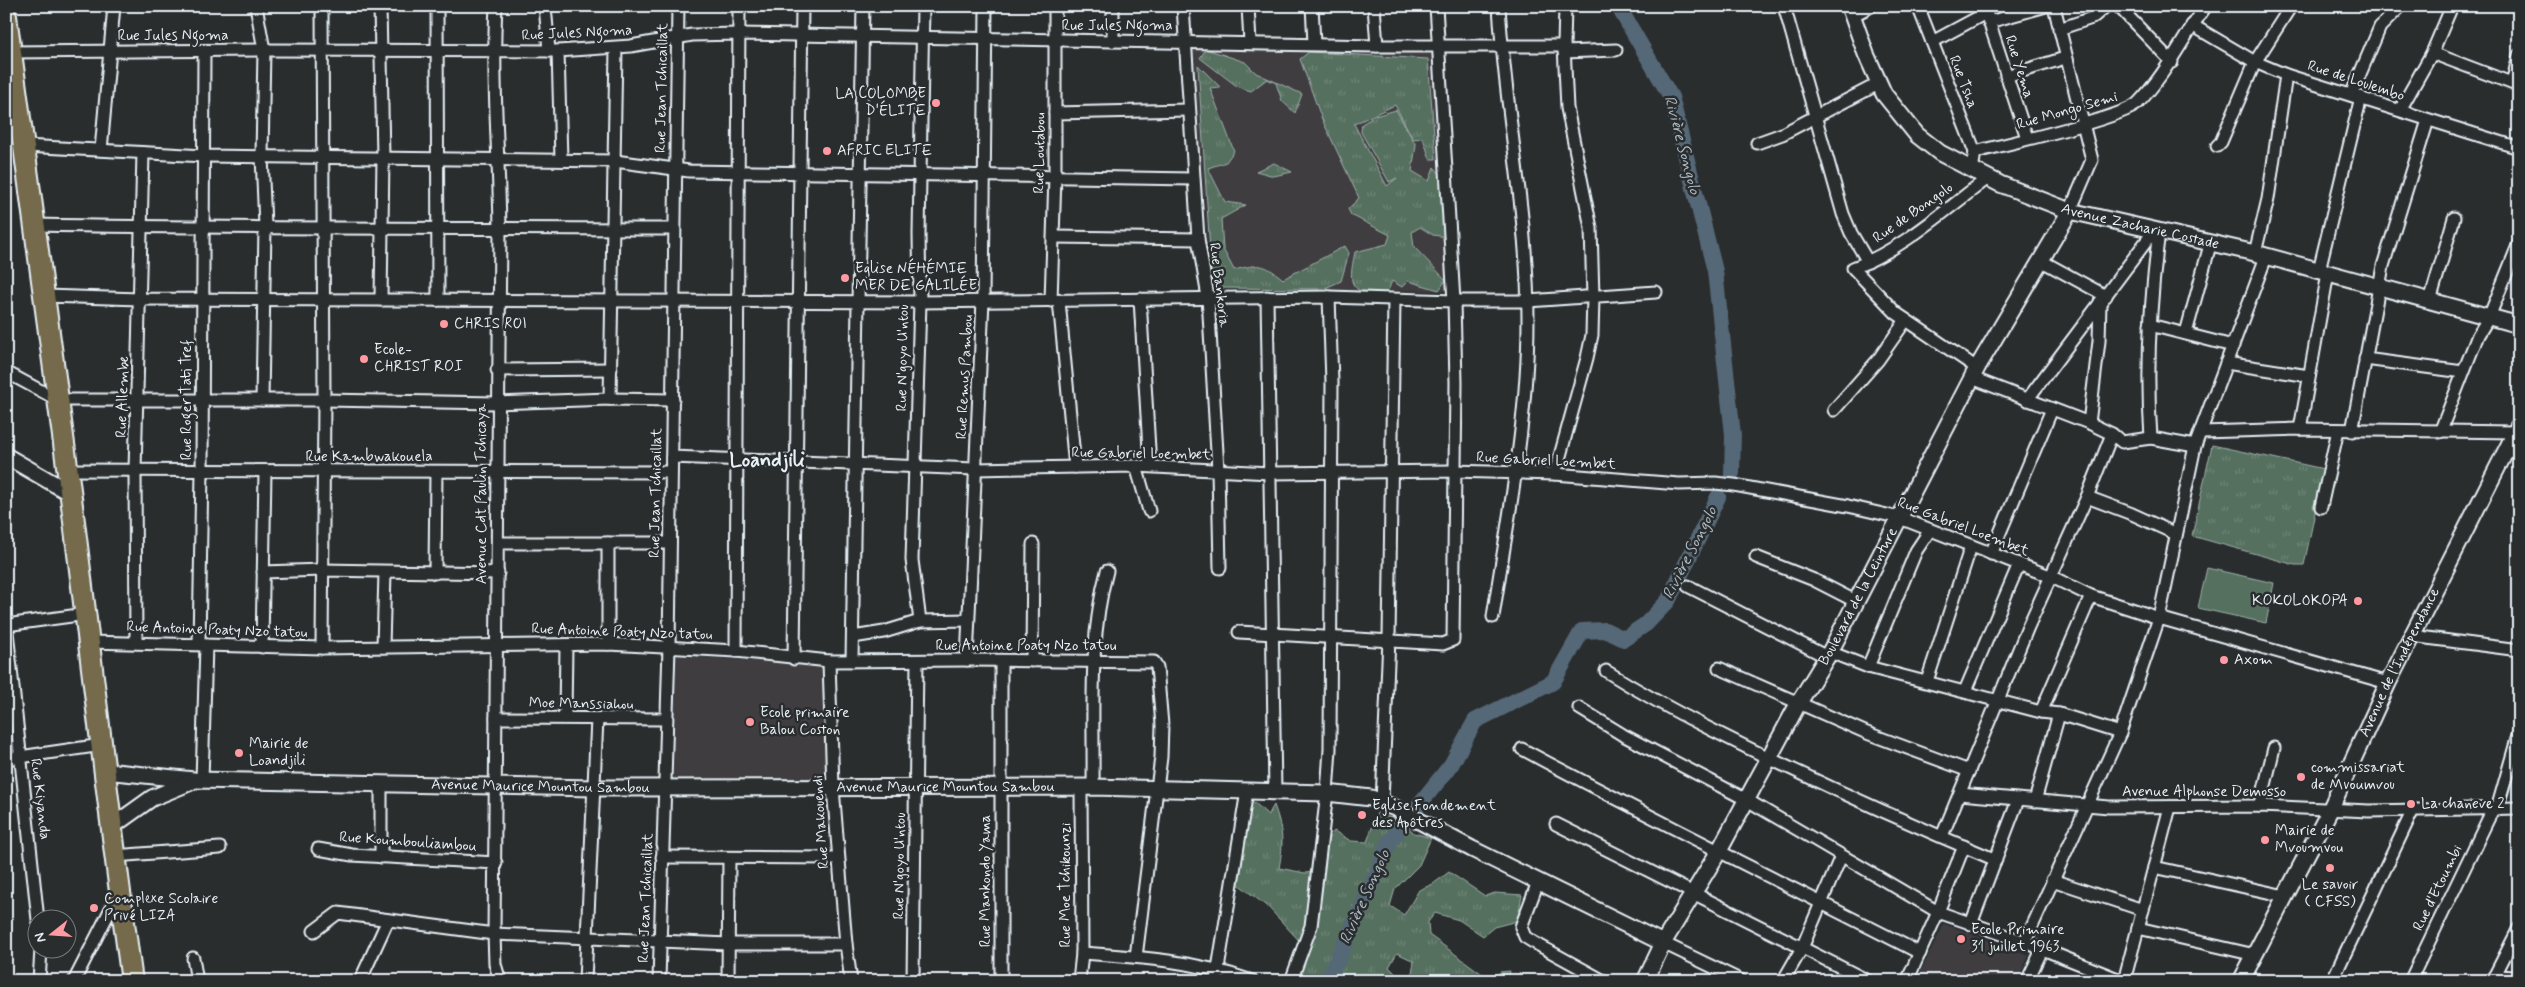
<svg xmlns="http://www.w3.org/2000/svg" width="2525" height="987" font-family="Mynerve,sans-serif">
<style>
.built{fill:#403d40}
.grass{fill:url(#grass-tufts);stroke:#9fb0ac}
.pitch{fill:#56705f;stroke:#9fb0ac}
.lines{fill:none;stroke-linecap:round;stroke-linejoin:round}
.river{stroke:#546777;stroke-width:16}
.street-casing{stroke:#e8f1f8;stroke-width:15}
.secondary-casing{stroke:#e8f1f8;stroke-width:19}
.highway-casing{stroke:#e8f1f8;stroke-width:24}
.street{stroke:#2a2d2e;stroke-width:11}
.secondary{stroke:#2a2d2e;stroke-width:15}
.highway{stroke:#746b4b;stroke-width:20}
.poi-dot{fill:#ff9aa2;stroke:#2a2d2e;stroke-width:2}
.labels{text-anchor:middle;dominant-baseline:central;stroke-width:5;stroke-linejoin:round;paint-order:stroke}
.street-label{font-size:15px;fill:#e8f1f8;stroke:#2a2d2e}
.poi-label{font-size:15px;fill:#e8f1f8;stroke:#2a2d2e;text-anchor:start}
.water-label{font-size:16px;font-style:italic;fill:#adbac4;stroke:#2a2d2e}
.district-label{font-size:20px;font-weight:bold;fill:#e8f1f8;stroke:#2a2d2e}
</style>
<defs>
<pattern id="grass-tufts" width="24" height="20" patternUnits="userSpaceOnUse" patternTransform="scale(1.25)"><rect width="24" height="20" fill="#56705f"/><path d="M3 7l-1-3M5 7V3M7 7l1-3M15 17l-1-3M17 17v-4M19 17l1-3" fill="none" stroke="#6e8577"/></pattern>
</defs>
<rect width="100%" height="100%" fill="#2a2d2e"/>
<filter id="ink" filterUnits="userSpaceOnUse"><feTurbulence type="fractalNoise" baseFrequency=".02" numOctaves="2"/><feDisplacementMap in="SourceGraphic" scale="10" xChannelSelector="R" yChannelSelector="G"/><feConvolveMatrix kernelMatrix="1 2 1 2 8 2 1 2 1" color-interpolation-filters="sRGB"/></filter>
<g filter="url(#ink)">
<g class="built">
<polygon points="1193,49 1435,54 1451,291 1211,289"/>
<polygon points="676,656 823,665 828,779 673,779"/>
<polygon points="1944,924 2029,955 2017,981 1916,981"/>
</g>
<g class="grass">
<polygon points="1206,49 1245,62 1256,73 1302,94 1295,113 1282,101 1276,83 1267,79 1251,91 1238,87 1200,58"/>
<path d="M1309 52 1428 59 1436 159H1430L1423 138 1413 139 1395 105 1354 124 1387 186 1397 178 1389 182 1361 132 1362 124 1375 116 1396 110 1416 145 1412 171 1429 181 1434 167 1442 176 1447 237 1433 235 1420 227 1412 232 1414 247 1446 280 1439 290 1408 281 1402 287 1392 281 1383 303C1351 286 1347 290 1355 252L1387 244 1390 235 1351 215 1348 209 1359 198 1321 117 1300 59Z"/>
<path d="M1198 65 1220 87 1210 88 1234 151 1226 162 1208 168 1225 202 1246 205 1221 219 1223 249 1234 270C1259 264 1262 262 1283 279L1345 246 1349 253 1341 281 1323 289 1220 288 1212 281Z"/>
<polygon points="1274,163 1292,172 1274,176 1256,171"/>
<polygon points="2212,445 2324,469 2304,565 2295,565 2192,536"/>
<path d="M1254 802 1268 815 1274 805C1283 830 1284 842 1279 868L1305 873 1315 872 1326 842 1334 831 1351 841 1367 842 1377 813 1403 822 1414 833 1431 838 1419 865 1395 889 1390 906 1404 915 1419 890 1433 884 1449 872 1485 896 1495 893 1522 895 1517 921 1494 927 1483 936 1459 920 1435 913 1428 922 1429 935 1485 976 1495 977 1500 972 1510 971 1508 981H1414L1411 979 1414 961 1397 953 1389 967 1403 981H1295L1305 947 1269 908 1233 880 1243 805Z"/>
</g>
<polygon class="pitch" points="2207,568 2274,583 2266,623 2198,608"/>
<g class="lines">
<g class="river">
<polyline points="1618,6 1671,97 1715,271 1733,435 1732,473"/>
<polyline points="1327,981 1360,912 1390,841 1451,765 1475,721 1553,682 1582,631 1605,630 1624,639 1646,624 1668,601 1718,497"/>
</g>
<defs>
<g id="street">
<polyline points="256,6 264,50 262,156 265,226 262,400"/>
<polyline points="322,6 324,400 322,648"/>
<polyline points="380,6 383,157 381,300"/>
<polyline points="437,6 438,300"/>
<path d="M496 6C492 80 499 154 500 229L494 934 495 964 500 981"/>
<polyline points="545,6 549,51"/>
<polyline points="1113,6 1113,41"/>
<polyline points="1183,6 1198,239 1208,297 1218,470 1220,568"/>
<polyline points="1248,6 1250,43"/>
<polyline points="1312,6 1314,43"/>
<polyline points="1374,6 1377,46"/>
<polyline points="1784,6 1843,214 1851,233 1868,262"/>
<polyline points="1918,6 1975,152 1972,170"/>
<polyline points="1984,6 2027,138"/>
<polyline points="2054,6 2092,160 2070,211"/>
<polyline points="2118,6 2172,62"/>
<polyline points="1852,16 1871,6"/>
<polyline points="1989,22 2046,6"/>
<polyline points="2192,25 2255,62 2286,75 2519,148"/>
<polyline points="2059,29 2092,18 2106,6"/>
<polyline points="1932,42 1986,13"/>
<polyline points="558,51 561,160"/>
<polyline points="7,52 264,50 558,51 631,46 692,35 739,34 1377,46 1564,46"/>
<polyline points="1564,52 1616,50"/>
<polyline points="2432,53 2519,86"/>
<polyline points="2006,76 2065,58"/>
<polyline points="2512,83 2519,55"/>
<polyline points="2351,95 2380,27 2401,6"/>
<polyline points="2400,110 2432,53 2452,6"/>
<polyline points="1055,113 1188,110"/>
<polyline points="1757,143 1782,134 1880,83"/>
<polyline points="25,146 204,156 615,161 689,171 1193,179"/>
<polyline points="2217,146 2221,142 2255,62 2291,6"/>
<polyline points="101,150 114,6"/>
<path d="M1975 152C2003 145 2123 118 2138 103 2167 73 2182 39 2206 6"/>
<path d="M36 225C249 229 461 228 674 229"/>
<polyline points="1054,237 1198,239"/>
<polyline points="2255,253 2268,199 2286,75"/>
<polyline points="2040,260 2106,296"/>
<polyline points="2319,270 2361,97"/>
<polyline points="45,296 140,299 920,302 1329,297 1454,301 1528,301 1656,292"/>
<polyline points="1267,297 1275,792"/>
<polyline points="1140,299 1150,466"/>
<polyline points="1051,301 1055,176 1055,6"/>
<polyline points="1059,301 1075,467"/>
<polyline points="2430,301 2454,218"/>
<polyline points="2150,325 2233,346"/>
<polyline points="2186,333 2210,245"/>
<polyline points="2365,359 2463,372"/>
<polyline points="2226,363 2309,376"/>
<path d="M1977 368 1896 313 1853 268C1903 249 1945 210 1988 178"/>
<polyline points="497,370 611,369"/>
<polyline points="6,372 58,400 324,400 497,403 610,399 673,400"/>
<polyline points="1972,378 2089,423 2112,434 2122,442 2151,438 2195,446"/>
<polyline points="610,399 616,48"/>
<polyline points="2027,400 2154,231"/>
<polyline points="1834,410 1878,360 1906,320"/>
<polyline points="2089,423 2099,341 2100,302"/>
<polyline points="2300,429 2328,273"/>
<polyline points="2352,431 2383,266 2428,120"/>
<polyline points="2202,432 2300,429 2515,432"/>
<polyline points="2440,432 2478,335 2489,317 2519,243"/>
<path d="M2151 438C2146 369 2150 300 2159 232"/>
<polyline points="672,457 975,469 1136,466 1270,473 1453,471 1555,474 1679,484 1715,483 1734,485 1848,506 1900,518 2052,577 2091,596 2159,618 2388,683"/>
<polyline points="1136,466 1149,511"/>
<polyline points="68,470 671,472"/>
<polyline points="1555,474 1587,358 1592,335 1593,297 1591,228 1567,108 1564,46 1565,6"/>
<polyline points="2087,497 2132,514 2176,534"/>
<polyline points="2321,507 2338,430"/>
<polyline points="498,543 670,543"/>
<polyline points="608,543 608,644"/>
<polyline points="1991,554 2052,409"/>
<polyline points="1756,557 1814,580 1857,602"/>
<polyline points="263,572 322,570 498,573"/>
<polyline points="435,573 436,472"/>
<polyline points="1688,586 1827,657"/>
<path d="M1493 617C1508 519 1528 419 1528 320 1528 215 1505 111 1499 6"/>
<polyline points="920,621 912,560 920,302 919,234 923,6"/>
<polyline points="6,622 38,920"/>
<polyline points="6,625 86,614"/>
<polyline points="1239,632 1443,644 1453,640 1456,383 1454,301 1436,6"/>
<polyline points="2412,636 2519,650"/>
<polyline points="853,637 884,632 920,621 968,620"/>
<polyline points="89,642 322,648 608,644 736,651 829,661 967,660 1154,662 1157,667 1162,725 1161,757 1136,957"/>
<polyline points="136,642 135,471 143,153"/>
<polyline points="199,644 202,471 204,51"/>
<polyline points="262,647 265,471"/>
<polyline points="383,647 385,572"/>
<polyline points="736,651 739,6"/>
<polyline points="1830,652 1868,667 2041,712 2059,714 2120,733"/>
<polyline points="794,659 802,6"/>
<polyline points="967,660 983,300 986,6"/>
<polyline points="829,661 833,788 846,944 851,981"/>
<polyline points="852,661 863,6"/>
<polyline points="1001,661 1001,981"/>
<polyline points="1032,661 1033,544"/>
<polyline points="1868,667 1916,551 1930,530"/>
<polyline points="1719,668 1867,733 1969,771"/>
<path d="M1606 671C1641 693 1676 712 1712 730 1805 777 1900 820 1996 860"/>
<polyline points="1927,681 1971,546"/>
<polyline points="1965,691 2019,564"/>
<polyline points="1579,708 1623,735 1747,800 1938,912 2025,942 2123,981"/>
<polyline points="2041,712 2091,596"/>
<polyline points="565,717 566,645"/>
<polyline points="496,718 666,719"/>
<path d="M1522 749C1654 820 1787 885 1920 953"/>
<polyline points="6,759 102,745"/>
<polyline points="202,781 206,645"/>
<path d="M1093 787C1094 717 1088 640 1107 571"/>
<polyline points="1960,794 2109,807 2260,806 2369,811 2519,808"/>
<polyline points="2035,801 2059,714"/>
<polyline points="1382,802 1389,639 1394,300"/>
<polyline points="2260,806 2274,748"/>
<polyline points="2497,809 2519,732"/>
<polyline points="1556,824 1868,981"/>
<polyline points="1942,836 2028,627 2087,497 2112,434"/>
<polyline points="318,849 352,855 496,863"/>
<polyline points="114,856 220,848"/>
<polyline points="381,857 381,783"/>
<polyline points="662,857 838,858"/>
<polyline points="2154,867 2285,896"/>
<polyline points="2052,880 2143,910"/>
<polyline points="1538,882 1521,927 1525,937 1533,942 1604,981"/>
<polyline points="1971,924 2018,800"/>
<polyline points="2138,928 2255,955"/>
<polyline points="314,931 338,913 494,934 729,944 846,944"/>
<polyline points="2025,942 2120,733 2159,618 2195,446 2266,257"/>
<polyline points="1663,943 1742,981"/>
<path d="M1082 953C1140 957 1197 961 1252 981"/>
<polyline points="193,958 197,981"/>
<polyline points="2494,976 2519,977"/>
<polyline points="39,981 41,950"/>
<polyline points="74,981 119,893"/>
<polyline points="360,981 388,920"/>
<polyline points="585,981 597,719"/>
<polyline points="659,981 669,647 678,6"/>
<polyline points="728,981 729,858"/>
<polyline points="913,981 917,661"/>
<polyline points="1079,981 1082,953 1081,788"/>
<polyline points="1216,981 1247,791"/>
<polyline points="1291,981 1311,926 1327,793 1330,749 1332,382 1329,297"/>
<polyline points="1783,981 1802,948 1841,856"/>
<polyline points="1907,981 1938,912 1964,846"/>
<polyline points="2027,981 2042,950"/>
<polyline points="2124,981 2170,807"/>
<polyline points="2332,981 2413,810"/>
<polyline points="2410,981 2493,809"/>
<polyline points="2492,981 2519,928"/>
</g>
<g id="secondary">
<path id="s1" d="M1849 6 1866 54 1884 94 1917 135 1940 153 2000 184 2070 211 2255 253 2519 325"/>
<polyline points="6,456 70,493"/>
<path id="s2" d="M105 771 194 780 595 788 1093 787 1327 793 1371 798 1395 808 1472 849 1663 943"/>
<polyline points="110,828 152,798 191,782"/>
<path id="s3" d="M1645 981 1663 943 1719 851 1798 704 1830 652 1977 368 2070 211"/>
<path id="s4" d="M2241 981 2330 810 2388 683 2519 425"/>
</g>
<path id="highway" d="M6 16C26 166 48 316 67 466 89 638 108 810 132 981"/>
</defs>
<use href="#street" class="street-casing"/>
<use href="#secondary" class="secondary-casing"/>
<use href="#highway" class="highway-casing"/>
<use href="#street" class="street"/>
<use href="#secondary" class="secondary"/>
<use href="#highway" class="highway"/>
</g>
</g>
<g class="poi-dot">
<circle cx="936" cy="103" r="5"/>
<circle cx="827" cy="151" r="5"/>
<circle cx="845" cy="278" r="5"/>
<circle cx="444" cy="324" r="5"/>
<circle cx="364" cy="359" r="5"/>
<circle cx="2358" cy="601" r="5"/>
<circle cx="2224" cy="660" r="5"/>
<circle cx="750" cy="722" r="5"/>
<circle cx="239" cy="753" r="5"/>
<circle cx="2301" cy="777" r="5"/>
<circle cx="2411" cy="804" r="5"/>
<circle cx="1362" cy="815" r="5"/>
<circle cx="2265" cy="840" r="5"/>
<circle cx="2330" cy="868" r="5"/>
<circle cx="94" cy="908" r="5"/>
<circle cx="1961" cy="939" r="5"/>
</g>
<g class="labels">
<g class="street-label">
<text x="1117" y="26">Rue Jules Ngoma</text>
<text transform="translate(577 33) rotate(-3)">Rue Jules Ngoma</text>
<text x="173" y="36">Rue Jules Ngoma</text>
<text transform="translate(2019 67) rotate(72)">Rue Yema</text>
<text transform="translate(2356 81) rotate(18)">Rue de Loulembo</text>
<text transform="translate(1963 82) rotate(69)">Rue Tsha</text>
<text transform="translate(662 88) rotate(-89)">Rue Jean Tchicaillat</text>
<text transform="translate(2067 111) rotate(-16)">Rue Mongo Semi</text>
<text transform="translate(1040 153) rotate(-89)">Rue Loutabou</text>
<text transform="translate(1913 213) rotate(-35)">Rue de Bongolo</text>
<text stroke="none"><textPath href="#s1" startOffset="391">Avenue Zacharie Costade</textPath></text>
<text transform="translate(1219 285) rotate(83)">Rue Bankoria</text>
<text transform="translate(903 358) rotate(-89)">Rue N'goyo U'ntou</text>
<text transform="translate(965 377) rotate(-87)">Rue Remus Pambou</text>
<text transform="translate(123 397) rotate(-88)">Rue Allembe</text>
<text transform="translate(187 400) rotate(-90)">Rue Roger Tati Tref</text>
<text transform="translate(1141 454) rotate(1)">Rue Gabriel Loembet</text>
<text x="369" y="457">Rue Kambwakouela</text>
<text transform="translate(1546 461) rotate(3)">Rue Gabriel Loembet</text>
<text transform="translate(656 493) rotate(-89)">Rue Jean Tchicaillat</text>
<text transform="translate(482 494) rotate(-90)">Avenue Cdt Paulin Tchicaya</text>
<text transform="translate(1963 527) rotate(21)">Rue Gabriel Loembet</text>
<text stroke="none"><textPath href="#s3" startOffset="440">Boulevard de la Ceinture</textPath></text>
<text transform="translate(217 630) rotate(2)">Rue Antoine Poaty Nzo tatou</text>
<text transform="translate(622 632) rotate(2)">Rue Antoine Poaty Nzo tatou</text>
<text x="1026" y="646">Rue Antoine Poaty Nzo tatou</text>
<text stroke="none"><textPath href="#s4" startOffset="356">Avenue de l'Indépendance</textPath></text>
<text transform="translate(581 704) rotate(1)">Moe Manssiahou</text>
<text stroke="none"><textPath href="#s2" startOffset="436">Avenue Maurice Mountou Sambou</textPath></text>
<text stroke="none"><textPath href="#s2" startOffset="841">Avenue Maurice Mountou Sambou</textPath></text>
<text x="2204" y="792">Avenue Alphonse Demosso</text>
<text transform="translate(40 799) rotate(83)">Rue Kiyanda</text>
<text transform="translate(821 822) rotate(-94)">Rue Makouendi</text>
<text transform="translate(408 842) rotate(4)">Rue Koumbouliambou</text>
<text transform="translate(900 866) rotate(-89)">Rue N'goyo U'ntou</text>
<text transform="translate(986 881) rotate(-90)">Rue Mankondo Yama</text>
<text transform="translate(1066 885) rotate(-90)">Rue Moe Tchikounzi</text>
<text transform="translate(2438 888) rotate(-64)">Rue d'Etoumbi</text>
<text transform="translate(646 898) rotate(-88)">Rue Jean Tchicaillat</text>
</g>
<g class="poi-label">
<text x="926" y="94" text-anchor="end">LA COLOMBE<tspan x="926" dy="17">D'ÉLITE</tspan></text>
<text x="837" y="151">AFRIC ELITE</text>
<text x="855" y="269">Eglise NÉHÉMIE<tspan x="855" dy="17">MER DE GALILÉE</tspan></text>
<text x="454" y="324">CHRIS ROI</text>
<text x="374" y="350">Ecole-<tspan x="374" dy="17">CHRIST ROI</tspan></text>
<text x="2348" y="601" text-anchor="end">KOKOLOKOPA</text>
<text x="2234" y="660">Axom</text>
<text x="760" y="713">Ecole primaire<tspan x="760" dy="17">Balou Coston</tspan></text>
<text x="249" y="744">Mairie de<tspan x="249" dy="17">Loandjili</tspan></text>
<text x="2311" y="768">commissariat<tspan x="2311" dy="17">de Mvoumvou</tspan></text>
<text x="2421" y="804">La chaneve 2</text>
<text x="1372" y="806">Eglise Fondement<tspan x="1372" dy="17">des Apôtres</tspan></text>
<text x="2275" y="831">Mairie de<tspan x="2275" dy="17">Mvoumvou</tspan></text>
<text x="2330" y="885" text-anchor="middle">Le savoir<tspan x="2330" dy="17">( CFSS)</tspan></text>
<text x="104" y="899">Complexe Scolaire<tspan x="104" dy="17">Privé LIZA</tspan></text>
<text x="1971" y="930">Ecole Primaire<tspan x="1971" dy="17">31 juillet 1963</tspan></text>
</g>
<g class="water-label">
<text transform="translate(1682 145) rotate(75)">Rivière Songolo</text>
<text transform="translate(1690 553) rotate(-63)">Rivière Songolo</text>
<text transform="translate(1365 897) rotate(-66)">Rivière Songolo</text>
</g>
<g class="district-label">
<text x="767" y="460">Loandjili</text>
</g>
</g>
<rect width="2525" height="987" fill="none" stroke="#2a2d2e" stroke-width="25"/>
<rect x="12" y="12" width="2500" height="962" fill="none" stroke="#e8f1f8" stroke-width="2" filter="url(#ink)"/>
<g transform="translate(52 934) rotate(253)"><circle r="24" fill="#2a2d2e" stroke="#767b7f"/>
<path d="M0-4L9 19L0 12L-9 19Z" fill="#ff9aa2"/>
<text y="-8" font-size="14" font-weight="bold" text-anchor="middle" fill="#e8f1f8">N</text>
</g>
</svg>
